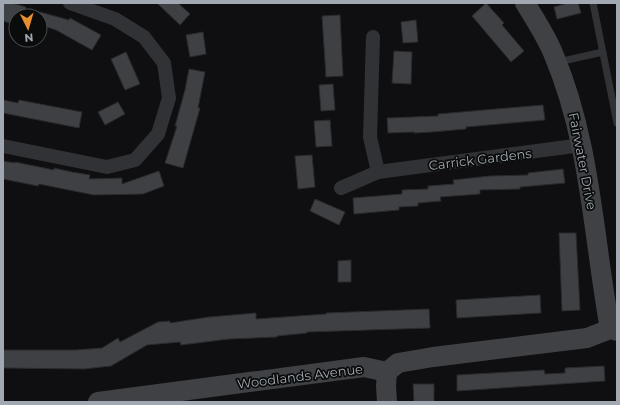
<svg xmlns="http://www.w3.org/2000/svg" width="620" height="405" font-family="Montserrat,sans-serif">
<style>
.building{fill:#3e4044;stroke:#292a2c}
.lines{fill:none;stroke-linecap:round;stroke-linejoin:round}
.lane{stroke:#313235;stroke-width:7}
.street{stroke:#313235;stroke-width:14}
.secondary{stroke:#3f4145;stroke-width:20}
.labels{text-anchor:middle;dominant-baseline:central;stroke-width:3.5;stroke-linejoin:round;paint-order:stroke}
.street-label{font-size:13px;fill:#a1a8b1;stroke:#0a0b0b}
</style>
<rect width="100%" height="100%" fill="#0f0f11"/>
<g class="building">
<polygon points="3,3 12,3 26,7 23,16 16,16 16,25 3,21"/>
<polygon points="157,3 178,3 190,14 180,25"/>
<polygon points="486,3 504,23 502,25 524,51 511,62 472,16"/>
<polygon points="568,3 578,3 581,13 557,19 554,7"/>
<polygon points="40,12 69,20 70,18 101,35 92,50 56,30 40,25"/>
<polygon points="340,15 343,76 326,77 322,16"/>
<polygon points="416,20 418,42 403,43 401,22"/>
<polygon points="203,32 206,54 190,57 186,35"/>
<polygon points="394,51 412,52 411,84 392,83"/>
<polygon points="126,52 140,84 125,90 111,59"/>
<polygon points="189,69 205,72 198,108 200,108 183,168 165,163 177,126 175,126 185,90"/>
<polygon points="333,84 335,110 321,111 319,85"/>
<polygon points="3,100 18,103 19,100 82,112 79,128 3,113"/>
<polygon points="118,102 125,114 105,125 98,112"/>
<polygon points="543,105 545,120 466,127 466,129 432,132 414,133 414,132 388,133 387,118 438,116 438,114"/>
<polygon points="330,120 332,146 316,147 314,121"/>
<polygon points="312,155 315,187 298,189 295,156"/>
<polygon points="3,161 15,163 15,162 54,170 54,168 72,172 90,175 89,179 122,178 122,184 159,171 164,186 143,194 94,195 39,184 38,186 3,179"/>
<polygon points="563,169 565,183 520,187 520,189 480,190 480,194 440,197 441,201 418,203 418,206 399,207 399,210 354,214 353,198 402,194 402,190 428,189 428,186 454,184 453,180 490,176 528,175 528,173"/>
<polygon points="315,199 345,212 339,225 310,211"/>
<polygon points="559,233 576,233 580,310 562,311"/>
<polygon points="351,260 351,282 338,282 338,261"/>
<polygon points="540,295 541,313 457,318 456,300"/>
<polygon points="429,309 430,328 307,332 307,333 277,336 277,337 229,339 181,345 180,342 147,345 111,366 84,369 3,368 3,350 76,350 102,348 118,338 120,342 158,322 170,321 170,323 209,317 256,313 256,319 326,314 326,313"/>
<polygon points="604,366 605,381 457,391 457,375 544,370 545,374 565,373 565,368"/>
<polygon points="413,384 434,384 434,402 414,402"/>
</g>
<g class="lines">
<g class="lane">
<polyline points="593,3 617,123"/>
<polyline points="558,62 603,52"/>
</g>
<g class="street">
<polyline points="373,37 370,137 378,172"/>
<polyline points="3,146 107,167 135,160 158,134 169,98 164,63 144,37 115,19 70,3"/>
<polyline points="341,188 378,172 582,145"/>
</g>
<g class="secondary">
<path d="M525 3C535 19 546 36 553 53 591 142 593 236 610 329"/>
<polyline points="387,372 398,363 433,357 587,338 610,329 617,331"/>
<polyline points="98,402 364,367 387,372"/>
<polyline points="387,402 386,386 387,372"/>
</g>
</g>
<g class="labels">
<g class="street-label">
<text transform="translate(480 159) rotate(-7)">Carrick Gardens</text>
<text transform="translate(583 161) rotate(79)">Fairwater Drive</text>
<text transform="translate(300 376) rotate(-7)">Woodlands Avenue</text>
</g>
</g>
<rect width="620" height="405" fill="none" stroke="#a1a8b1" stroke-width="8"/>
<g transform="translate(28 28) rotate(175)"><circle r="19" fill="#0a0b0b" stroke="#464a4d"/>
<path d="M0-3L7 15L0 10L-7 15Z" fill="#e88e30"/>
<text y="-6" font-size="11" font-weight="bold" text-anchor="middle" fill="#a1a8b1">N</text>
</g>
</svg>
